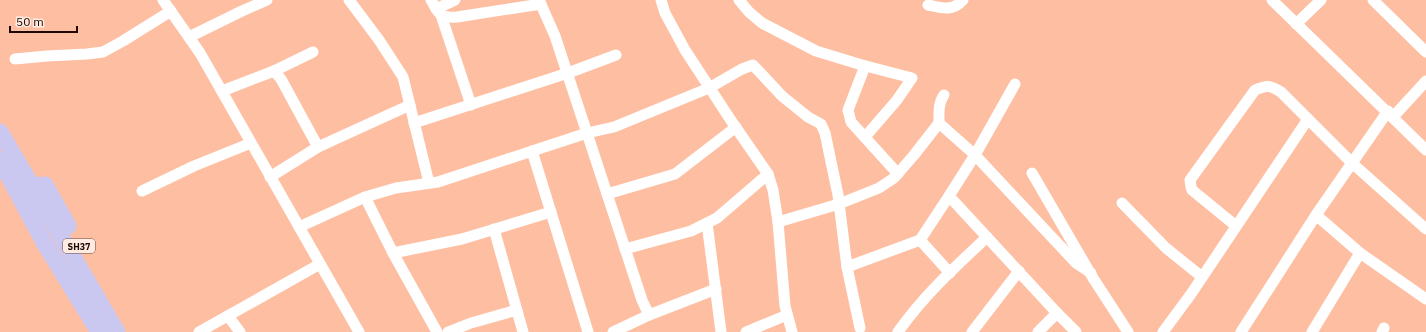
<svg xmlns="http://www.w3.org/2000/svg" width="1426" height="332" font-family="'IBM Plex Sans',sans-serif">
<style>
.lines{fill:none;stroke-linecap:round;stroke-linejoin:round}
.minor{stroke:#fff;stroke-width:11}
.primary{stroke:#cac8f1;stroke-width:17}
.labels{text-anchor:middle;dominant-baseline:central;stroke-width:3.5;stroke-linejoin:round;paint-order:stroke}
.shield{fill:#ffebe2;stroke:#614c44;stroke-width:1}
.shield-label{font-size:9px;font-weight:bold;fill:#1d0801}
</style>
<rect width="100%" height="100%" fill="#febea1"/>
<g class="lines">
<g class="minor">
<polyline points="163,0 200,53 359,332"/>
<polyline points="349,0 379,40 403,77 429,183"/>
<path d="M431 0C440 15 439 18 457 17L541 4"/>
<polyline points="539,0 555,36 642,300 649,315"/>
<polyline points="661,0 665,13 685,50 730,119 768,174 773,190 778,222 785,306 792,332"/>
<polyline points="739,0 749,12 762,23 816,51 862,65 912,78 897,100 865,137"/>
<polyline points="1272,0 1426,150"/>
<polyline points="1373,0 1426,52"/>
<path d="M928 5C942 8 952 12 963 0"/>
<polyline points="436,9 455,0"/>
<polyline points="441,15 471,105"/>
<polyline points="1296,24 1321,0"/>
<polyline points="189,37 242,11 267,0"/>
<polyline points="15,59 47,56 87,54 103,52 123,41 171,11"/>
<polyline points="865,66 848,110 851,122 898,174"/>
<polyline points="274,71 281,79 318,147"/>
<polyline points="222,91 274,71 313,52"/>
<polyline points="1393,117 1426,81"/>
<polyline points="414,123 568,73 616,55"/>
<path d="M939 123C939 113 938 103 944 95"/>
<polyline points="532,151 588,332"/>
<polyline points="1032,173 1093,278 1128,332"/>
<polyline points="270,177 318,147 410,105"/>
<polyline points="142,191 194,166 251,143"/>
<polyline points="607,194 675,174 736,127"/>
<polyline points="949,196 1057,313 1076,332"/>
<polyline points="365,197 393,253 437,332"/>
<polyline points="1122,203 1166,248 1202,277"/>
<polyline points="1316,215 1360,253 1426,299"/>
<polyline points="778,222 839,204 879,188 894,178 914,155 939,123 975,155 1076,263 1091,273"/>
<polyline points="707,223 721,332"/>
<path d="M1236 226 1192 190 1191 187 1190 180 1255 90C1267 85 1270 85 1281 92L1352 163 1426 229"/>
<polyline points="299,227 365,197 396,188 438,182 587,133 614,127 709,88 742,69 753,65 782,96 808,117 821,124 825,133 838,195 847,267 860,328"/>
<polyline points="494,229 523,332"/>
<polyline points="920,240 950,273"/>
<polyline points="625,249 691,231 717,218 768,174"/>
<polyline points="393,253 462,239 551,212"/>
<polyline points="847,267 920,240 949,196 975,155 1015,84"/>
<polyline points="228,316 240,332"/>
<polyline points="199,332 320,264"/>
<polyline points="448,332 471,323 517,310"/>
<polyline points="613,332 649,315 716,289"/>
<polyline points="746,332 787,315"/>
<path d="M898 332C923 296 955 267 987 237"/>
<polyline points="972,332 1019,271"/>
<polyline points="1038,332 1057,313"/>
<polyline points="1163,332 1191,294 1308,119"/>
<polyline points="1241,332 1316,215 1388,111"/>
<polyline points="1312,332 1360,253"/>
<polyline points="1382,332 1384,328"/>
</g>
<g class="primary">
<polyline points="0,132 117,332"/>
<polyline points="0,160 45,244 99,332"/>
<polyline points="14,187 45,185 68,226"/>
</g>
</g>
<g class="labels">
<rect class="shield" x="63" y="239" width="32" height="14" rx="3"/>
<g class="shield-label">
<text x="79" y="246">SH37</text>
</g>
</g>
<path d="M10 26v6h67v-6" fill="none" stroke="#1d0801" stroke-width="2"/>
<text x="16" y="26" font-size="12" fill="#1d0801" stroke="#ffebe2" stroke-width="3" paint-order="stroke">50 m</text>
</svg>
